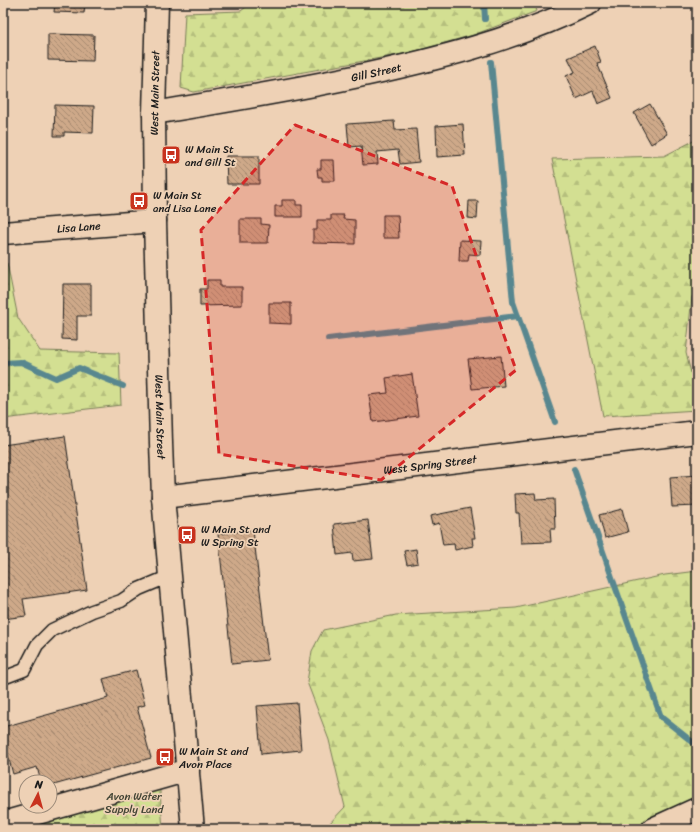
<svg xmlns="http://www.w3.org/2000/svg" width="700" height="832" font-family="Sriracha,sans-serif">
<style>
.forest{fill:url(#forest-firs);stroke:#787e57}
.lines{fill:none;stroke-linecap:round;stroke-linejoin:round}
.stream{stroke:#58878f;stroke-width:6}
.building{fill:url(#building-back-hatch);stroke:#1c1c1c}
.service-casing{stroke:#1c1c1c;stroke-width:15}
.minor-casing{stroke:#1c1c1c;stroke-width:25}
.secondary-casing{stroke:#1c1c1c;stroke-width:25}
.primary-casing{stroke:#1c1c1c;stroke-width:25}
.service{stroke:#eed1b5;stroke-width:12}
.minor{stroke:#eed1b5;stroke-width:22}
.secondary{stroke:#eed1b5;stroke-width:22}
.primary{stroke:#eed1b5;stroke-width:22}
.marked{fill:#d62828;fill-opacity:0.2;stroke:#d62828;stroke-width:3;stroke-dasharray:8 5;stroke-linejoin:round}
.labels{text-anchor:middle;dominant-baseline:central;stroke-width:3.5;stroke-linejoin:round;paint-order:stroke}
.street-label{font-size:11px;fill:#1c1c1c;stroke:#eed1b5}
.poi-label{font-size:11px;fill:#1c1c1c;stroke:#eed1b5;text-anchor:start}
.park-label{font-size:11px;fill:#414334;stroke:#eed1b5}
</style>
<defs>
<pattern id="forest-firs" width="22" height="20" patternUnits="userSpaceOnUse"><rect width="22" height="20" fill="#d3df92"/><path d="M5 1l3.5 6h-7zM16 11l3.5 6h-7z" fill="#b5bf7d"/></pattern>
<pattern id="building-back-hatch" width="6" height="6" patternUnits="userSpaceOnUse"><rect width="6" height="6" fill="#cea989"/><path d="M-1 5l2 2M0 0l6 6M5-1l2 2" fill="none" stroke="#a6896f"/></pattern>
</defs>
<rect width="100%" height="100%" fill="#eed1b5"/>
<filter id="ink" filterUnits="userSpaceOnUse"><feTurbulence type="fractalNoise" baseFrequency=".025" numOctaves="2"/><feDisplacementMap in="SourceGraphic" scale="8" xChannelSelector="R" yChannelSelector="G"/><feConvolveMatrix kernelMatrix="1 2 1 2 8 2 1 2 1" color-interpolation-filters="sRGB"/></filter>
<g filter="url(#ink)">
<g class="forest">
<polygon points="251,3 534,3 537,11 473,35 408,53 194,92 181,88 185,13 241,11"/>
<polygon points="697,139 697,290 692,297 686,353 697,397 697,410 603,416 552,159 664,156"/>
<polygon points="7,263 18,318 40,351 119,353 121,405 3,419 3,264"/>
<polygon points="697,571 697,829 330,829 328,825 345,807 329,740 307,682 312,651 323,630 396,615 516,608 665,575"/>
<polygon points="158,768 163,829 3,829"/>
</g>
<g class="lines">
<g class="stream">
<polyline points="484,3 485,19"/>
<polyline points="491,62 513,302 555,422"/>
<polyline points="328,339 518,316"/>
<polyline points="3,363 21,362 56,378 79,368 123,386"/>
<polyline points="574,469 661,717 695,744"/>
</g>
</g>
<g class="building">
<polygon points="55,3 85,3 84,13 54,12"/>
<polygon points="48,34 94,35 93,61 48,60"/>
<polygon points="595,46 601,62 597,63 612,98 598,104 593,91 576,99 566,76 575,72 568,58"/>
<polygon points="650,104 667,134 651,144 634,113"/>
<polygon points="55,105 94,106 93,133 64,132 64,136 54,136"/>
<polygon points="394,121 395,130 416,129 419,162 400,164 398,150 377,152 378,164 363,165 361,146 349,147 347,124"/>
<polygon points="463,124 465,155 437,157 436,126"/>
<polygon points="226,156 259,156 259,184 227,184"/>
<polygon points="321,160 334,160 335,181 322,181 322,177 318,177 317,169 321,169"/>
<polygon points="282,200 296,200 296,205 302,205 302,217 275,217 275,206 282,206"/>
<polygon points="469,201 478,201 477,219 468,218"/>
<polygon points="331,215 344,215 343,219 355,220 355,244 313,243 313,230 317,230 317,220 331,220"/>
<polygon points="383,215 398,215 399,238 383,238"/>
<polygon points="240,219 261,219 261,224 269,225 268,243 240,243"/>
<polygon points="460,240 481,241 480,255 469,254 468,261 459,261"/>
<polygon points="207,280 220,280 220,287 242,287 242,305 200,306 200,289 207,289"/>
<polygon points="63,284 91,284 91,316 77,316 77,340 62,339"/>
<polygon points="269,303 291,303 291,324 269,323"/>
<polygon points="501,356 504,386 472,389 468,359"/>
<polygon points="412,374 418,416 373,422 369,395 388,393 386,378"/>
<polygon points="65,436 87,590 23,599 26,616 3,619 3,445"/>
<polygon points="697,475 697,506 672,507 670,477"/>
<polygon points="535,493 536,500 554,499 555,529 550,529 551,542 521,543 519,513 516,513 515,494"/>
<polygon points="470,508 475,538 472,538 473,546 455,550 454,544 443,545 439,523 432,525 430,516"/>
<polygon points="622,509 628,532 605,538 599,515"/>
<polygon points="368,520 373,559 353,561 352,553 337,555 334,524"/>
<polygon points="253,530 268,660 232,664 218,534"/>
<polygon points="416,549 418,563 407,565 404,551"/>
<polygon points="136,670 145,705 137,707 151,758 50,786 50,782 41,782 37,767 13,774 3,737 3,727 108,698 103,679"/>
<polygon points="297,703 301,750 261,754 257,706"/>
</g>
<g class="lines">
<defs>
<polyline id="service" points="3,678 24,670 37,645 52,630 92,611 121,601 139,589 170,576"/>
<g id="minor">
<path id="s1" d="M154 113C221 102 288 91 354 77 435 60 515 40 590 3"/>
<path id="s2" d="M3 233 155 221"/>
<path id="s3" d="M163 497 697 432"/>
<polyline points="3,823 188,770"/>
</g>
<g id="secondary">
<path id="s4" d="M157 3 154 113 155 221 161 443 163 497 170 576 193 829"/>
</g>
<polyline id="primary" points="653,829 697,809"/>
</defs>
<use href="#service" class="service-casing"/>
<use href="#minor" class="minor-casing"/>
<use href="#secondary" class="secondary-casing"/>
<use href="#primary" class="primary-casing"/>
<use href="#service" class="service"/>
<use href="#minor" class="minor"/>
<use href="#secondary" class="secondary"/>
<use href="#primary" class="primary"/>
</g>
</g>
<path class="marked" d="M295 125 452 186 516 370 381 480 219 454 201 230Z"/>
<defs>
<symbol id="bus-square" viewBox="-11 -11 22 22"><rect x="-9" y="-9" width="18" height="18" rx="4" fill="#c8321e" stroke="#eed1b5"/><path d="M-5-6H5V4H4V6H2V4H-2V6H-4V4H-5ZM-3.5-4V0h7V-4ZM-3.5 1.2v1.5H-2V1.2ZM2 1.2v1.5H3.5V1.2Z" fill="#fff"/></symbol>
</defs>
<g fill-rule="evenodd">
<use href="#bus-square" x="160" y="144" width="22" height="22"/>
<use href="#bus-square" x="128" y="190" width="22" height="22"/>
<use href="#bus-square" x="176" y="524" width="22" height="22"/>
<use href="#bus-square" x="154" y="746" width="22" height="22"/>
</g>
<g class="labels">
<g class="street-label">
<text stroke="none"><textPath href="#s1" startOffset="226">Gill Street</textPath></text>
<text transform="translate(155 93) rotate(-89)">West Main Street</text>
<text stroke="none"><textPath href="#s2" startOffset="76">Lisa Lane</textPath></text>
<text stroke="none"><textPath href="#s4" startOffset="414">West Main Street</textPath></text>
<text stroke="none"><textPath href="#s3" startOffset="269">West Spring Street</textPath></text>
</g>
<g class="poi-label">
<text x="185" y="149">W Main St<tspan x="185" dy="13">and Gill St</tspan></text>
<text x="153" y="195">W Main St<tspan x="153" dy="13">and Lisa Lane</tspan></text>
<text x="201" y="529">W Main St and<tspan x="201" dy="13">W Spring St</tspan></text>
<text x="179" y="751">W Main St and<tspan x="179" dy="13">Avon Place</tspan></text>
</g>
<g class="park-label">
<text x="134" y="796">Avon Water<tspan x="134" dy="13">Supply Land</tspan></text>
</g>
</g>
<rect width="700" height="832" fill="none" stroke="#eed1b5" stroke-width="16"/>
<rect x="8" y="8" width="684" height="816" fill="none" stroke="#1c1c1c" stroke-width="1.5" filter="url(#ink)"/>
<g transform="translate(38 794) rotate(6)"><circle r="19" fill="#eed1b5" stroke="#9a8978"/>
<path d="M0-3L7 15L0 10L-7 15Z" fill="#c8321e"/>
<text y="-6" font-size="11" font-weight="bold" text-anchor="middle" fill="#1c1c1c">N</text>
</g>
</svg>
